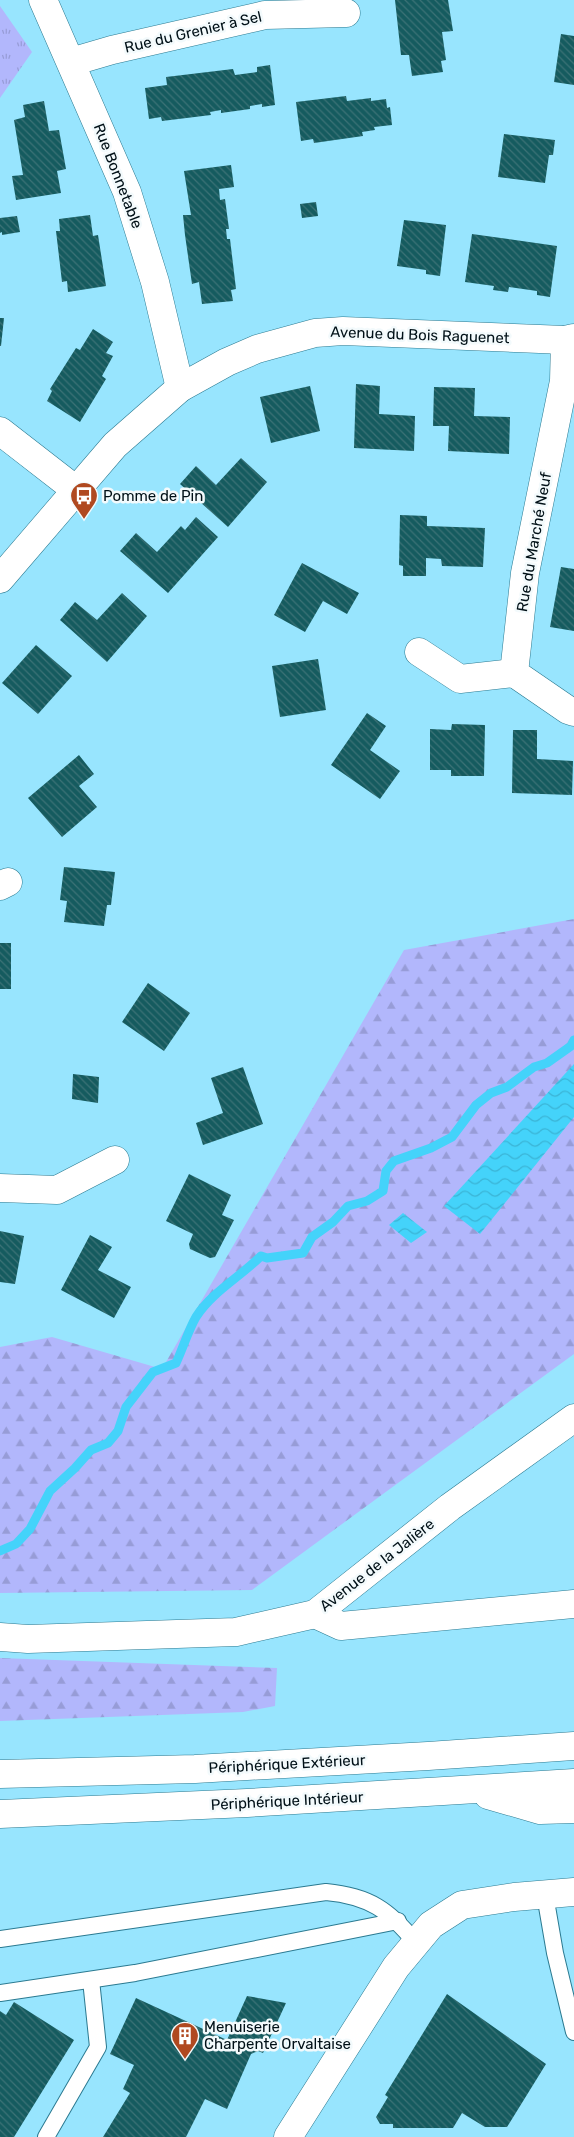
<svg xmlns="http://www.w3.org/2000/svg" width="574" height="2137" font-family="Rubik,sans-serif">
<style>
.forest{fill:url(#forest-firs)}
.park{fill:url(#park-tufts)}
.water{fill:url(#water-waves)}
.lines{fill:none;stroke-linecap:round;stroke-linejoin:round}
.stream{stroke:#44d3fa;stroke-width:9}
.building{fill:url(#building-back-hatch)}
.service-casing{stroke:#2b7a91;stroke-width:18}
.minor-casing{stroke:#2b7a91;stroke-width:29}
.motorway-casing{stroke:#2b7a91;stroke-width:29}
.service{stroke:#fff;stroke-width:16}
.minor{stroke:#fff;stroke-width:28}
.motorway{stroke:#fff;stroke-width:28}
.labels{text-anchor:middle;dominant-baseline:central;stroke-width:5;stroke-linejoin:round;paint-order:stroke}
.street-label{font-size:15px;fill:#001017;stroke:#f3fafc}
.poi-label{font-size:15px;fill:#001017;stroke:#f3fafc;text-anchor:start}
</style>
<defs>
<pattern id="forest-firs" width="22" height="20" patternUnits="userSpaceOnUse" patternTransform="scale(1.25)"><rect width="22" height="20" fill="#b2b7fc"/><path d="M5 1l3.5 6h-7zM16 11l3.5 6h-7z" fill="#979cd7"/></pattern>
<pattern id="park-tufts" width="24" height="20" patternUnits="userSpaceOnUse" patternTransform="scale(1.25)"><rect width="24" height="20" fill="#b2b7fc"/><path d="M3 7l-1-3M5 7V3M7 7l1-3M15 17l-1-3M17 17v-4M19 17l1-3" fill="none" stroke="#979cd7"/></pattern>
<pattern id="water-waves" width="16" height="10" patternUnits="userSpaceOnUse" patternTransform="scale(1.25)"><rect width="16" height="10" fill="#44d3fa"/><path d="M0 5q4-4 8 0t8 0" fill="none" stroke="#3ab4d6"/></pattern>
<pattern id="building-back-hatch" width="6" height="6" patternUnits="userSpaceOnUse" patternTransform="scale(1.25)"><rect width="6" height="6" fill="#155b5f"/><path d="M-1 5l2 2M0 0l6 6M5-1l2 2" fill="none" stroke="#3c7276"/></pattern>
</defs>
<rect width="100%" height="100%" fill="#98e5fe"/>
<g class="forest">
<polygon points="574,919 574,1354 252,1590 0,1593 0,1347 52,1337 162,1369 404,950"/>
<polygon points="0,1658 277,1668 275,1706 243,1712 0,1721"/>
</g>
<polygon class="park" points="0,6 32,52 0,98"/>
<g class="water">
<polygon points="574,1064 574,1117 480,1234 444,1206"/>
<polygon points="403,1213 427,1232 411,1243 389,1225"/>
</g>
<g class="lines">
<path class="stream" d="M0 1551 16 1544 30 1529 50 1491 75 1468 91 1450 108 1443 118 1431 126 1407 153 1372 176 1363C183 1348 188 1331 196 1317 212 1292 240 1277 261 1256L267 1258 303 1253 312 1237 333 1222 348 1206 367 1201 383 1191 386 1171 394 1161 431 1148 452 1137 476 1105 491 1093 507 1087 534 1067 547 1063 571 1046 574 1040"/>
</g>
<g class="building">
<polygon points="395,0 448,0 453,31 442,32 446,60 441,61 443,72 412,76 409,55 401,55"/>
<polygon points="561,34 574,36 574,85 554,82"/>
<polygon points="270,65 275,105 262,107 262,104 250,106 250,109 221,113 221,110 210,112 211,115 162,121 161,117 149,119 145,88 167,85 166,77 233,69 235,75 257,72 257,67"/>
<polygon points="346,96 347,101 371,98 371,101 386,99 387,108 390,107 392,125 374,127 375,130 362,132 363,136 314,143 313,139 301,141 296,102"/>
<polygon points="44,101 49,131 59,130 66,169 57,171 61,193 16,200 12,176 23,175 14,120 25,117 23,105"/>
<polygon points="504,134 555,140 553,155 549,155 545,183 498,177"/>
<polygon points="231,165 234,187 219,189 220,200 225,199 229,229 226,229 227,239 230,239 236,289 231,290 233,301 202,304 199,282 192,284 185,235 183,215 191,215 184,171"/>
<polygon points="316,202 318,216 302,218 300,204"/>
<polygon points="90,215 93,236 98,235 106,286 68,292 67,281 62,282 56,231 60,231 59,219"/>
<polygon points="17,216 20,232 2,235 2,232 0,233 0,218"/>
<polygon points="404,220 446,225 440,276 426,274 426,270 397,266"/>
<polygon points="472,234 557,246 550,297 537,295 537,291 509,287 508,292 493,290 494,286 465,282"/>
<polygon points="0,318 4,318 1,346 0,346"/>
<polygon points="93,329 113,342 106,353 113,356 102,376 106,379 80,422 47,401 52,391 50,389 76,348 80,350"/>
<polygon points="356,384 380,386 379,414 415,416 414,451 354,448"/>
<polygon points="310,386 320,431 271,443 260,397"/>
<polygon points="434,387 475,388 474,416 510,417 509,454 448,451 449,426 433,426"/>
<polygon points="241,458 267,482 228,527 180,484 196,466 216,485"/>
<polygon points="400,515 427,516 427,526 485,528 483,567 442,566 441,559 426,558 426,576 403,576 403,566 399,565"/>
<polygon points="196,517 218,537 168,593 120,551 136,533 157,552 181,526 185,530"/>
<polygon points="302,563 359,593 347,614 323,601 305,632 274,615"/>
<polygon points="561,567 574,569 574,631 550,627"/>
<polygon points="122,593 147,616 107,662 60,620 75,602 97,620"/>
<polygon points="36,645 72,676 38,714 2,683"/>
<polygon points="318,659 326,710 280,717 272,666"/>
<polygon points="367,713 386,726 370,750 400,771 380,799 331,765"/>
<polygon points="452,724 485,725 484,776 451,776 451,770 430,770 430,729 451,730"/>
<polygon points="513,730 537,730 537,759 573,761 572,795 512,793"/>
<polygon points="79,755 94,774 79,786 97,807 62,837 28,798"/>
<polygon points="64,867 115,872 111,905 107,905 104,926 64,922 67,901 60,900"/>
<rect x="0" y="943" width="11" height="46"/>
<polygon points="148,983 190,1013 164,1051 122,1022"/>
<polygon points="243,1067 263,1124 203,1145 196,1123 223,1113 211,1078"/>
<polygon points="73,1074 99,1077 98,1103 72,1099"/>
<polygon points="189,1174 231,1195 222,1215 234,1220 215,1257 210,1258 190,1249 189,1244 193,1234 166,1221"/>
<polygon points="0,1231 24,1236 15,1284 0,1282"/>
<polygon points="90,1235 112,1247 98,1270 131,1287 114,1318 61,1290"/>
<polygon points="447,1994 546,2064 507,2127 485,2127 462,2113 453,2128 393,2128 393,2124 380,2124 376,2117 388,2097 385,2095"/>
<polygon points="247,1996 286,2003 263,2053 258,2051 251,2054 227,2109 205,2099 186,2137 103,2137 130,2093 123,2089 134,2065 110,2054 136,1998 227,2040"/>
<polygon points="14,2002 74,2040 14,2137 0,2137 0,2011 6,2015"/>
</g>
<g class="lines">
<defs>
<g id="service">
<polyline points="545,1895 555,1953 574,2032"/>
<path d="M0 1939 326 1892C369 1896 389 1910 416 1943"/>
<polyline points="0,1993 135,1973 398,1921"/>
<polyline points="46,2137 98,2047 91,1980"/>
</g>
<g id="minor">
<polyline points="43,0 127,192 155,282 180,388"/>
<polyline points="71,62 112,50 265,15 346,13"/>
<polyline points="565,340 564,381 525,573 514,673 568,710 574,712"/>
<polyline points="0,431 76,490"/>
<polyline points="0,579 115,445 180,388 227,362 257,349 315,333 343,331 565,340 574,338"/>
<polyline points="419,652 460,679 514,673"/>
<polyline points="0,886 8,882"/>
<polyline points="0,1188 57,1190 115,1160"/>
<polyline points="315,1614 341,1626 574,1604"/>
<polyline points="0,1637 28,1639 236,1632 315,1614 450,1507 574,1418"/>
<polyline points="288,2137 396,1967 431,1925 462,1905 514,1897 574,1892"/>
</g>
<g id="motorway">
<polyline points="0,1774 195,1769 428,1756 574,1746"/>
<polyline points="488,1795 540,1810 574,1809"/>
<polyline points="0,1814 247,1803 574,1783"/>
</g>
</defs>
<use href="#service" class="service-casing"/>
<use href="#minor" class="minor-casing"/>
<use href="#motorway" class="motorway-casing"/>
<use href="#service" class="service"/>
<use href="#minor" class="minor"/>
<use href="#motorway" class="motorway"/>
</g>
<defs>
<symbol id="bus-pin" viewBox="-11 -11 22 30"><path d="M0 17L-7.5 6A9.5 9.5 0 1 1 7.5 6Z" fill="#b04920" stroke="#f3fafc"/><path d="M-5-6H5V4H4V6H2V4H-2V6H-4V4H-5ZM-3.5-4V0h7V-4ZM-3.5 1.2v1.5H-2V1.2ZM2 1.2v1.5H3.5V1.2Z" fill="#fff"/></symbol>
<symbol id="building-pin" viewBox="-11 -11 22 30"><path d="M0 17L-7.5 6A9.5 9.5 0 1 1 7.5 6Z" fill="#b04920" stroke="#f3fafc"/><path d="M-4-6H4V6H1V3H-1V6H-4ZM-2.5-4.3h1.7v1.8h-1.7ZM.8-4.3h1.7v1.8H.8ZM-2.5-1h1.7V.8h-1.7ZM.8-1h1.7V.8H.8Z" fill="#fff"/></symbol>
</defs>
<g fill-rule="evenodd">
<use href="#bus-pin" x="68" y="480" width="32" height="43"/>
<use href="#building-pin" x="169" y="2020" width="32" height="43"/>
</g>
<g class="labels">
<g class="street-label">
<text transform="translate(193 32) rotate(-13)">Rue du Grenier à Sel</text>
<text transform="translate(118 176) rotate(69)">Rue Bonnetable</text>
<text transform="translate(420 335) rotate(2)">Avenue du Bois Raguenet</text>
<text transform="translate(534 542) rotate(-80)">Rue du Marché Neuf</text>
<text transform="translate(377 1565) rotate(-38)">Avenue de la Jalière</text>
<text transform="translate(287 1764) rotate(-3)">Périphérique Extérieur</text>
<text transform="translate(287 1801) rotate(-3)">Périphérique Intérieur</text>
</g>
<g class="poi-label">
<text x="103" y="496">Pomme de Pin</text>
<text x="204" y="2027">Menuiserie<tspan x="204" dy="17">Charpente Orvaltaise</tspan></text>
</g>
</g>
</svg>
